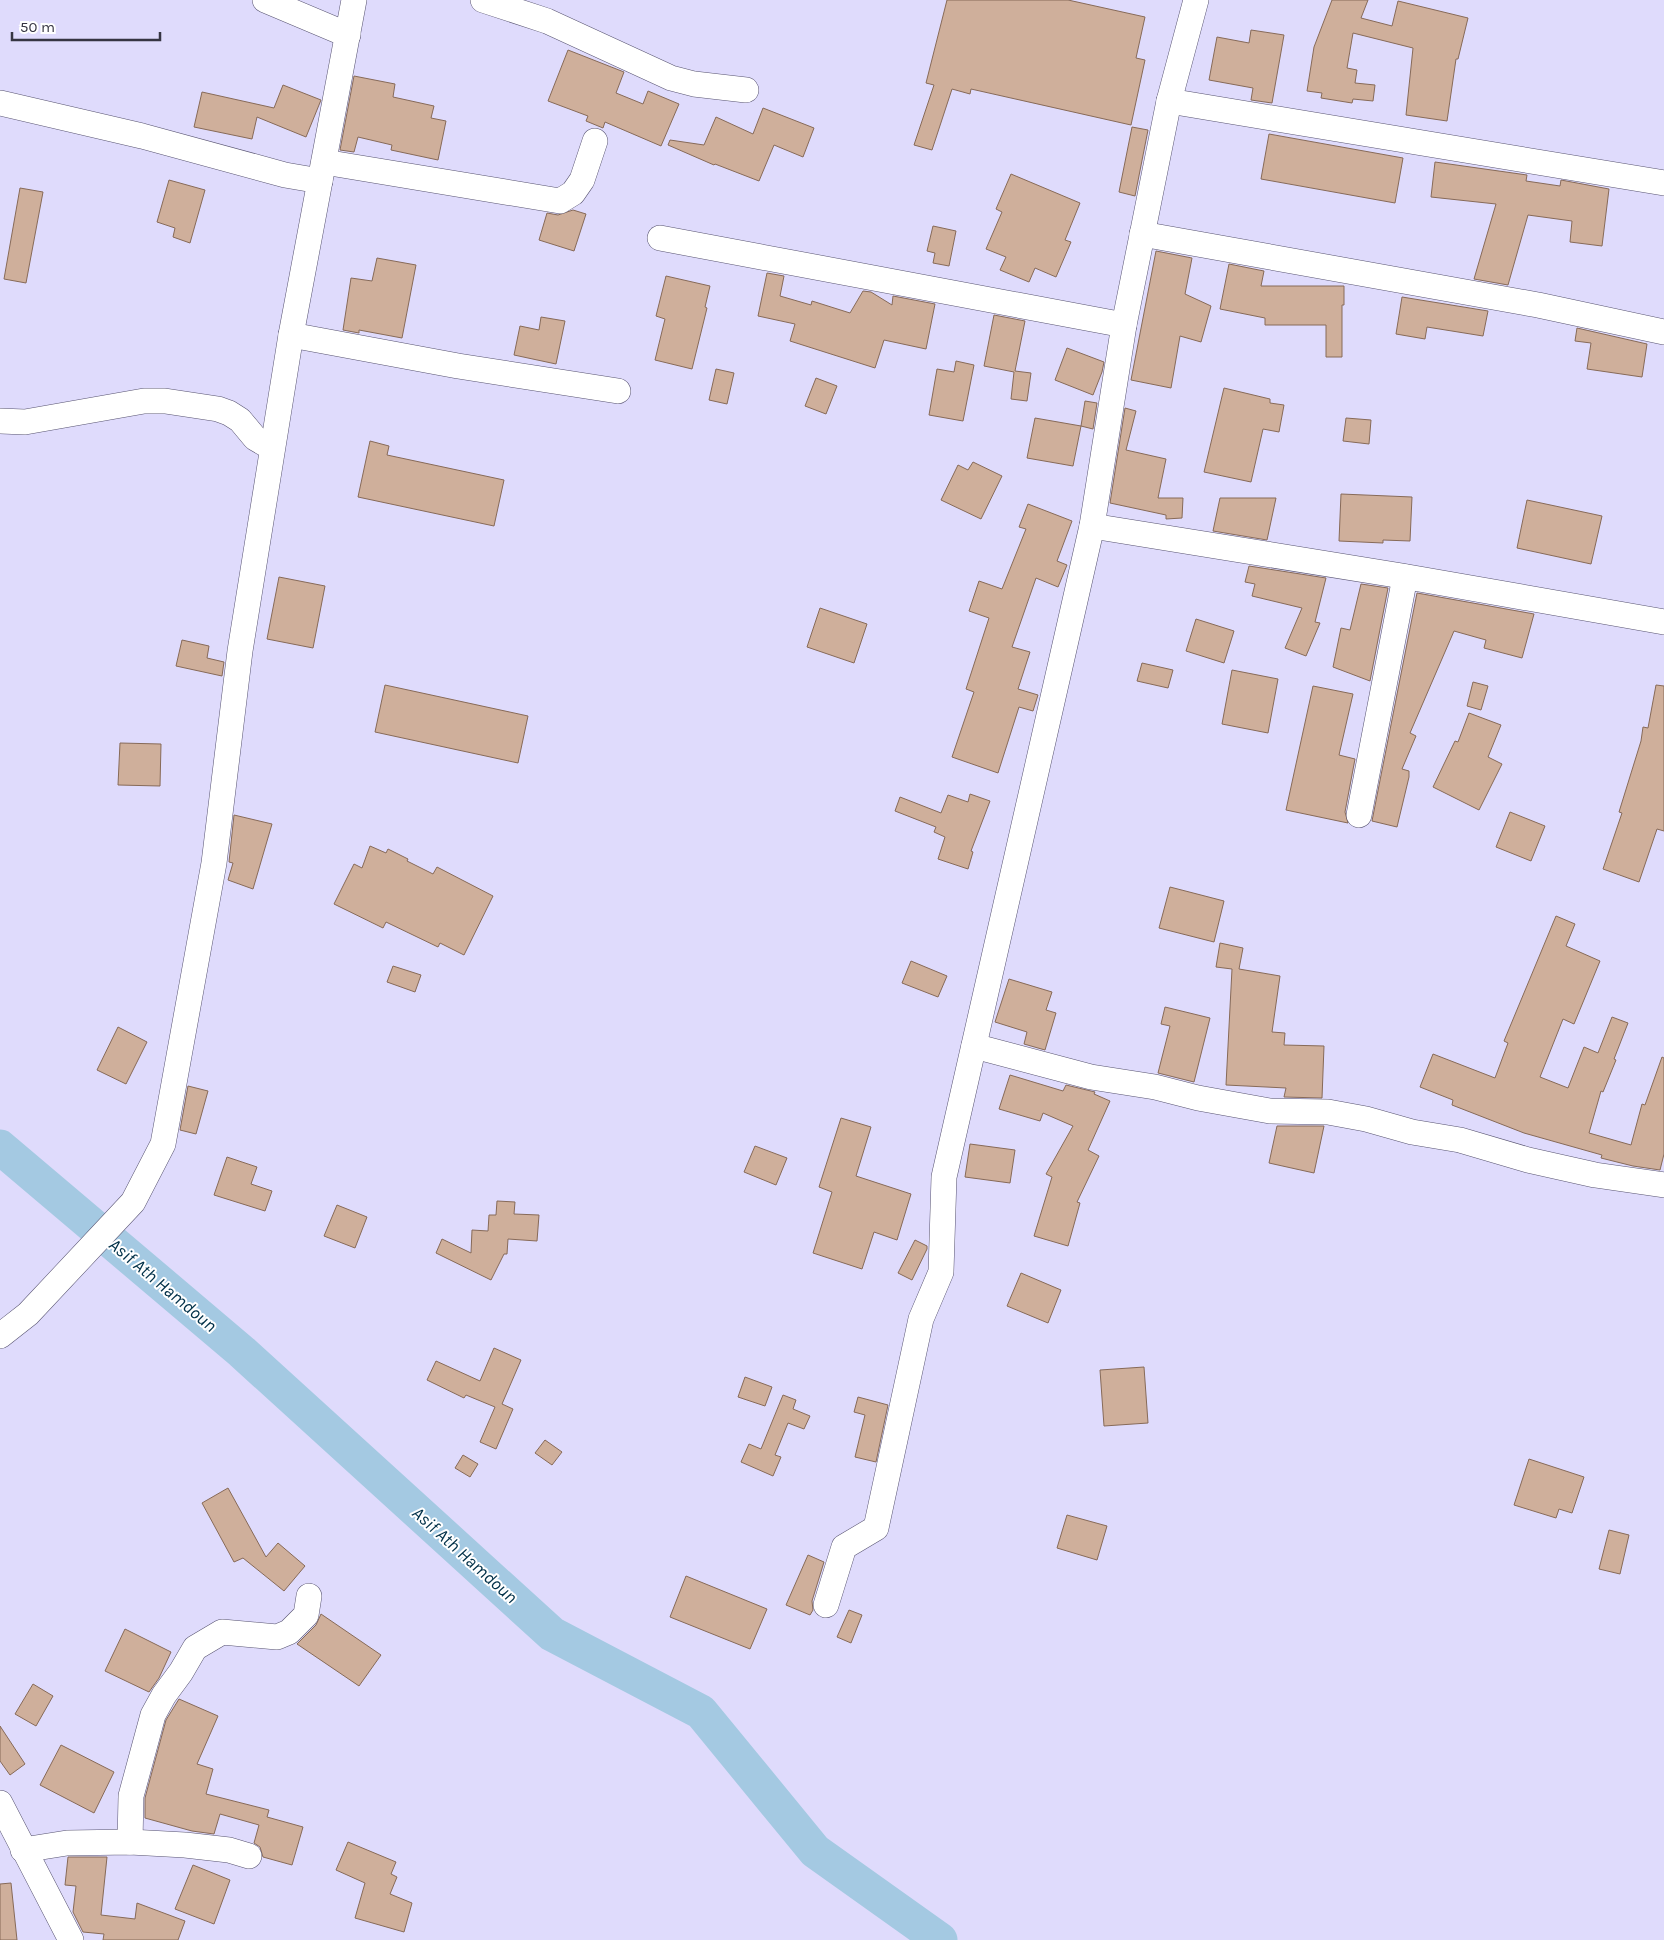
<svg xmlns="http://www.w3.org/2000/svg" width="1664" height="1940" font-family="Karla,sans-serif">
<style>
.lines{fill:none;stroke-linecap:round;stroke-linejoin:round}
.river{stroke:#a4c9e2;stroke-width:35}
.building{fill:#cfaf9b;stroke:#876a58}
.minor-casing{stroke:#585471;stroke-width:26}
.minor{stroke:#fff;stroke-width:25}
.labels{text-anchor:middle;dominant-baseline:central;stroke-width:4;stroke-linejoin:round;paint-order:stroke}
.water-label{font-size:18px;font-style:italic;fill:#003048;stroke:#fff}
</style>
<rect width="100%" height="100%" fill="#dfdbfc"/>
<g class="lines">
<polyline class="river" points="0,1147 242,1352 552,1634 701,1712 815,1851 940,1940"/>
</g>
<g class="building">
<polygon points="947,0 1068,0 1145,17 1136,58 1145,60 1131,125 971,89 970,94 952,89 932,150 914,145 934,85 926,83"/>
<polygon points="1332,0 1368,0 1361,18 1392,26 1398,1 1468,18 1458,59 1456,59 1447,121 1406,115 1413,48 1353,33 1347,68 1357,70 1355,83 1375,85 1373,101 1353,99 1352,103 1321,98 1322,93 1307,91 1314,47"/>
<polygon points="1251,30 1284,35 1272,103 1251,100 1253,88 1209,80 1217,37 1249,43"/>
<polygon points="568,50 624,72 616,93 643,104 648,91 679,104 661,146 605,122 603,128 586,121 588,116 548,101"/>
<polygon points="354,76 395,84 393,97 434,106 431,118 446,121 438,160 391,150 392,145 358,137 354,152 340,150"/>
<polygon points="283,85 321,100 306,137 257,117 252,139 194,127 202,92 274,108"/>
<polygon points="763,108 814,128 803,157 774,145 759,181 715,164 714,165 668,145 670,140 704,145 716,117 753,134"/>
<polygon points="1132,127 1148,130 1135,196 1119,192"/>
<polygon points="1269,134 1403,158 1395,203 1261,179"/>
<polygon points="1435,162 1527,175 1526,181 1560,186 1561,180 1609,189 1602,246 1570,242 1572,221 1528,215 1508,285 1474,279 1496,204 1431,197"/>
<polygon points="1011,174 1080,203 1065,240 1071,242 1056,277 1035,268 1029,282 1000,270 1006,257 986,249 1002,212 996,209"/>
<polygon points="169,180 205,190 190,243 173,237 175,228 157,222"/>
<polygon points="20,188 43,192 26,283 4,279"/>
<polygon points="573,210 586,214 574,251 539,240 547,213 558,215"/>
<polygon points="933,226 956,231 949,266 933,263 935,253 927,251"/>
<polygon points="1156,251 1192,258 1185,294 1211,306 1201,342 1180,336 1171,388 1131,380"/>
<polygon points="377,258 416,265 402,338 359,330 359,333 343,330 351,278 372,281"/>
<polygon points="1229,264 1264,271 1261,286 1344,286 1344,305 1342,305 1342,357 1326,357 1326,325 1265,325 1265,318 1220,309"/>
<polygon points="767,273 784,276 780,296 811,305 812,301 850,313 863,291 871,292 892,305 893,296 935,304 926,349 884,340 875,368 790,341 795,324 758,316"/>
<polygon points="666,276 710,286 705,307 707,308 692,369 655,360 665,319 656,316"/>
<polygon points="1402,297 1488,311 1483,336 1427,327 1425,339 1396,334"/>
<polygon points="994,315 1025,321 1015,371 1031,373 1027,401 1011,399 1014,372 984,366"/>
<polygon points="541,317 565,321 556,364 514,355 520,326 539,330"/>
<polygon points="1577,328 1647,344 1642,377 1587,369 1591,343 1575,341"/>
<polygon points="1067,348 1104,362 1102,372 1093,395 1055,380"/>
<polygon points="956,361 974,365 963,421 929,415 937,369 954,372"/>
<polygon points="716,369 734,373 727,404 709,400"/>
<polygon points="816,378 837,386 826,414 805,406"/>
<polygon points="1224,388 1270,399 1270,403 1284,405 1279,432 1263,429 1251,482 1204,472"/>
<polygon points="1085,401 1097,403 1093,429 1081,426"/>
<polygon points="1125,408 1136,411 1126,450 1166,459 1158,498 1183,498 1182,518 1166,519 1166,515 1110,503"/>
<polygon points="1035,418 1081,426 1073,466 1027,458"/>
<polygon points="1346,418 1371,420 1369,444 1343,441"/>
<polygon points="370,441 389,446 387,455 504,480 494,526 358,497"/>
<polygon points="973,462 1002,476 981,519 941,500 958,465 968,470"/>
<polygon points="1341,494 1412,497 1410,541 1383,540 1383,543 1339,541"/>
<polygon points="1220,498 1276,498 1267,540 1213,531"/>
<polygon points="1527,500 1602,516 1591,564 1517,548"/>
<polygon points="1028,504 1072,521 1057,561 1067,565 1058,587 1036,578 1012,647 1030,652 1018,689 1038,695 1033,711 1019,707 998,773 952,757 974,692 966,689 989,618 969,611 979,581 1002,589 1026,529 1019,527"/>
<polygon points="1249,566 1326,578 1315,622 1320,623 1306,656 1285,648 1302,608 1252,596 1255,584 1245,582"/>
<polygon points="279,577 325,586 313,648 267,639"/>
<polygon points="1361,584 1388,588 1370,681 1333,667 1341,628 1350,630"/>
<polygon points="1417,593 1534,614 1522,658 1484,648 1486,640 1454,631 1410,733 1416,736 1402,769 1409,771 1409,777 1397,827 1372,821"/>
<polygon points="820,608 867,624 854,663 807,647"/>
<polygon points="1196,619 1234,631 1224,663 1186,651"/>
<polygon points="182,640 209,646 207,658 224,662 222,676 176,666"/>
<polygon points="1142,663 1173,670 1168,688 1137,681"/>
<polygon points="1232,670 1278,679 1268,733 1222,724"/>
<polygon points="1473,682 1488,686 1481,710 1467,706"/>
<polygon points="385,685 528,716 518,763 375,732"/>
<polygon points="1656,685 1664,686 1664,831 1657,829 1639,882 1603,869 1622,813 1619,812 1641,741 1643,727 1648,728"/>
<polygon points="1313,686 1353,694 1339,755 1355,759 1345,812 1348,823 1286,810"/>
<polygon points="1469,713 1501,725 1488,757 1502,764 1479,810 1433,787 1455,741 1458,742"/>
<polygon points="120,743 161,744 160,786 118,785"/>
<polygon points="970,794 990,801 971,851 973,852 968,869 938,859 945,837 934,832 936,827 895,811 900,797 941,813 948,795 968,802"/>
<polygon points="1510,812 1545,826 1531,861 1496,847"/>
<polygon points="234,815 272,824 253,889 228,880 233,863 229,862"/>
<polygon points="370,846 386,853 388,849 408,859 407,861 433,874 437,867 493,896 464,955 440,943 438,947 386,922 383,928 334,904 354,864 362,868"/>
<polygon points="1170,887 1224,901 1214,942 1159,928"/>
<polygon points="1556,916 1575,924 1566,946 1600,961 1574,1024 1563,1019 1540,1077 1568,1088 1584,1047 1598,1053 1612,1017 1628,1023 1614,1059 1616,1060 1603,1092 1601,1091 1589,1133 1631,1145 1642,1104 1645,1105 1662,1057 1664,1058 1664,1154 1660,1170 1633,1166 1601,1158 1602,1155 1524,1133 1452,1105 1453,1100 1420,1087 1433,1054 1495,1078 1508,1043 1504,1041"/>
<polygon points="1220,943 1243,948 1239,969 1280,976 1272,1032 1285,1033 1284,1045 1324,1046 1322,1098 1284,1097 1286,1088 1226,1085 1232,969 1216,967"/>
<polygon points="911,961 947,976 938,997 902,983"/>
<polygon points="393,966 421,975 415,992 387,982"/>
<polygon points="1009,979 1052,992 1046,1010 1056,1013 1045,1050 1024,1044 1027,1032 995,1022"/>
<polygon points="1165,1007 1210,1018 1194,1082 1158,1073 1170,1026 1161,1024"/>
<polygon points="118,1027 147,1042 126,1084 97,1070"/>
<polygon points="1010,1075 1063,1091 1066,1085 1095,1092 1094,1094 1110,1101 1088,1150 1099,1156 1077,1202 1080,1203 1068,1246 1034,1236 1052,1177 1046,1174 1073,1126 1043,1113 1040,1121 999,1109"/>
<polygon points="188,1086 208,1091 196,1134 180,1130"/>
<polygon points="841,1118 871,1127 856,1176 911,1194 897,1240 874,1232 862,1269 813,1253 832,1192 819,1187"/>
<polygon points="1277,1126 1324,1126 1314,1173 1269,1163"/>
<polygon points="970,1144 1015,1150 1010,1183 965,1177"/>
<polygon points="755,1146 787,1158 776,1185 744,1172"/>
<polygon points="227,1157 257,1167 251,1184 272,1191 265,1211 214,1195"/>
<polygon points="497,1201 515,1202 514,1214 539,1215 537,1241 508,1239 507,1254 504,1254 491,1280 436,1253 442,1239 471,1253 472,1230 488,1231 489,1215 496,1215"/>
<polygon points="337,1205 367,1217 355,1248 324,1236"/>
<polygon points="915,1240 927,1246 927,1249 912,1280 898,1273"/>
<polygon points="1021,1273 1061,1290 1048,1323 1007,1306"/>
<polygon points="494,1348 521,1360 502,1404 513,1409 496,1449 480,1442 495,1407 466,1395 464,1398 427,1380 436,1361 480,1381"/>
<polygon points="1144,1367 1148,1423 1104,1426 1100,1370"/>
<polygon points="745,1377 772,1387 765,1406 738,1397"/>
<polygon points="783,1395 796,1400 793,1409 810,1416 804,1429 788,1423 775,1455 781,1457 773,1476 741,1462 749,1444 761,1449"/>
<polygon points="858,1397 888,1405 876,1462 855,1457 865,1415 854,1412"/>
<polygon points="545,1440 562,1452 552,1465 535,1453"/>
<polygon points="463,1455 478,1464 470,1477 455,1468"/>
<polygon points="1529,1459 1584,1477 1572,1513 1559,1509 1556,1518 1514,1505"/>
<polygon points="228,1488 266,1557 278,1543 305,1566 284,1591 243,1558 234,1562 202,1503"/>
<polygon points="1067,1515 1107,1526 1097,1560 1057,1548"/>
<polygon points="1609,1530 1629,1535 1620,1574 1599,1569"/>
<polygon points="808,1555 824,1562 812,1601 813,1610 810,1615 786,1605"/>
<polygon points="686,1576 767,1609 750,1649 670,1617"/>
<polygon points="849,1610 862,1615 851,1643 837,1637"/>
<polygon points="321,1614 381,1655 359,1686 297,1644 316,1625"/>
<polygon points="125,1629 171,1652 159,1678 149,1692 105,1671"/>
<polygon points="33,1684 53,1696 36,1726 15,1714"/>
<polygon points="179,1699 218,1716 197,1764 213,1769 206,1794 269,1810 267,1817 303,1827 292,1865 263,1857 260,1847 254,1843 259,1825 220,1814 214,1834 192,1831 145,1818 145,1798 166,1720"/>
<polygon points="0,1726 25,1764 10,1775 0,1761"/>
<polygon points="61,1745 114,1772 94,1813 40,1785"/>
<polygon points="348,1842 396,1862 391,1874 397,1877 390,1894 412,1903 404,1932 355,1918 365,1883 336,1870"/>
<polygon points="68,1857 107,1857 101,1915 135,1919 137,1903 185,1921 178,1940 103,1940 104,1934 83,1932 73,1912 76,1886 65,1885"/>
<polygon points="193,1865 230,1880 214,1924 175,1909"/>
<polygon points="11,1883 17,1940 0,1940 0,1884"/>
</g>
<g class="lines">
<defs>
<g id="minor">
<polyline points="265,0 348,35"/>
<polyline points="483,0 547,21 671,78 694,84 746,90"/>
<polyline points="1169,101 1664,183"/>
<polyline points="0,103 142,136 285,175 320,181"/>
<polyline points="324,162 560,201 573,193 582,180 595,141"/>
<polyline points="1142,234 1538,305 1664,332"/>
<polyline points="660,238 1124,325"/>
<polyline points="291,335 458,366 618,391"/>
<polyline points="0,421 25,422 144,401 165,401 218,409 229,413 240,420 255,438 272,448"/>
<polyline points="1092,526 1402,576 1664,622"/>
<polyline points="1359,815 1405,577"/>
<polyline points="974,1046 1091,1077 1155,1087 1198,1098 1270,1111 1328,1112 1366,1119 1412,1132 1460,1140 1528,1160 1595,1175 1664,1185"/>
<polyline points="0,1336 28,1314 133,1202 163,1144 214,863 240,651 291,335 354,0"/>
<polyline points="826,1605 844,1547 876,1528 921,1319 941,1272 944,1177 1092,526 1124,325 1169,101 1196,0"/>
<polyline points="0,1803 71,1940"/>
<polyline points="130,1842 131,1796 153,1715 164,1695 181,1672 195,1648 222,1632 277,1637 289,1632 306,1615 309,1596"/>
<polyline points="23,1850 67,1843 130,1842 185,1845 229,1850 249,1856"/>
</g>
</defs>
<use href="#minor" class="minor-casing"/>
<use href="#minor" class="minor"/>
</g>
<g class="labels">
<g class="water-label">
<text transform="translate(163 1285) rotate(40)">Asif Ath Hamdoun</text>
<text transform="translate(465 1555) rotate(42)">Asif Ath Hamdoun</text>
</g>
</g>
<path d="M12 32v8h148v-8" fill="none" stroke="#363542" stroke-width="2.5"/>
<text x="20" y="32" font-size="15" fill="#363542" stroke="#ffffff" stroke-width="4" paint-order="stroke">50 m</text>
</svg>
